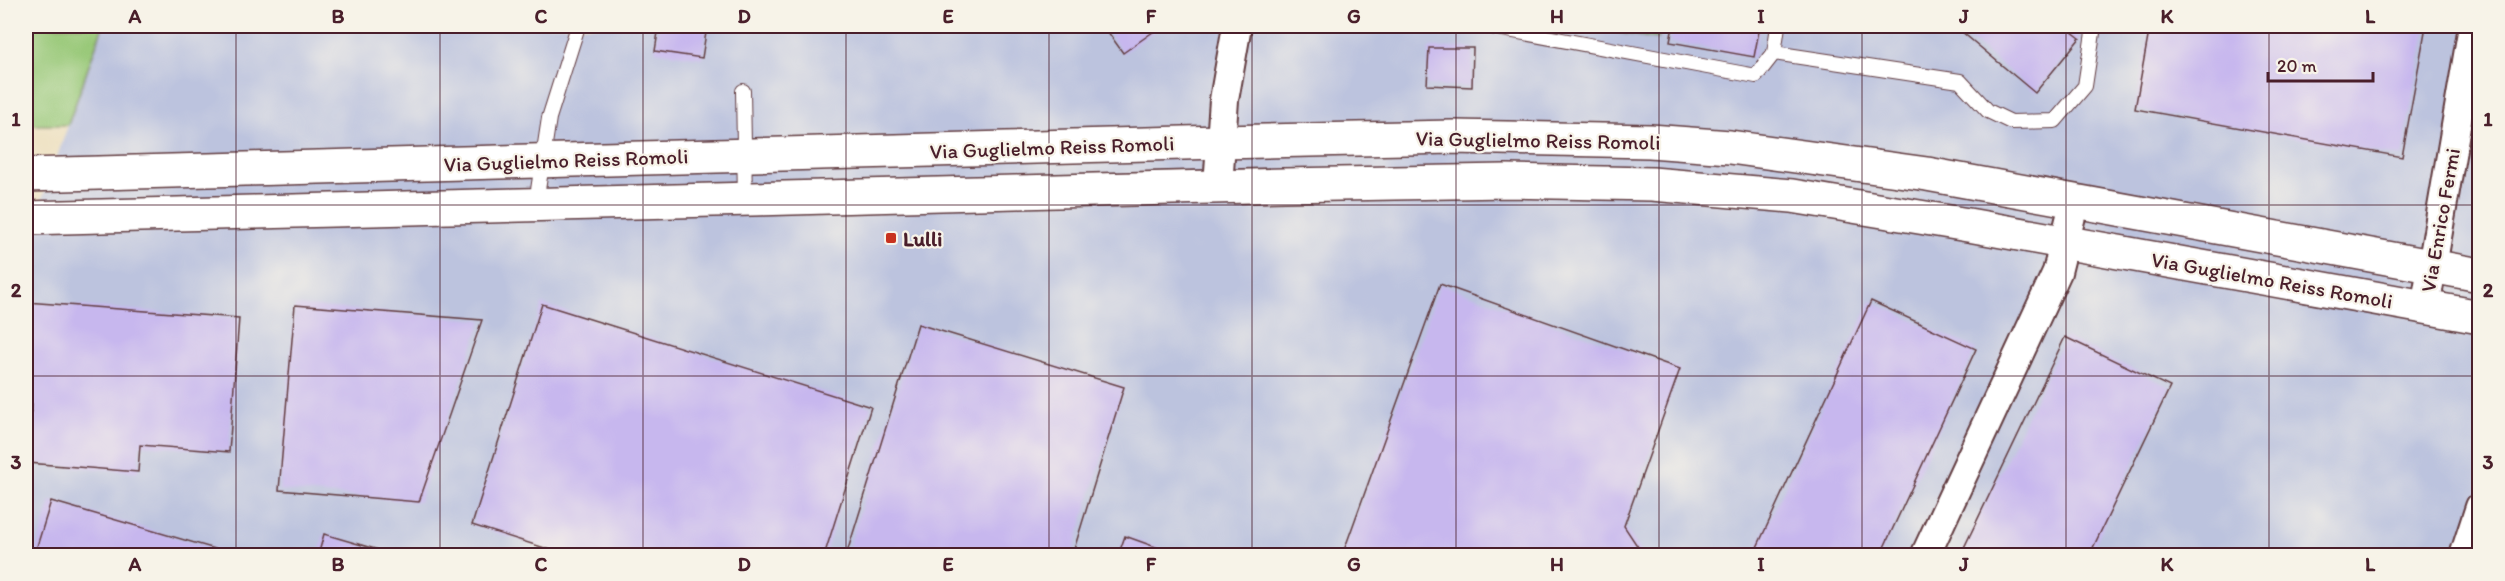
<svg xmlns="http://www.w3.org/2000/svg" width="2505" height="581" font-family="Itim,sans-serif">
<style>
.industrial{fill:#bcc3de}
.green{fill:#97c877;stroke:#707451;stroke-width:1.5}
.building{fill:#c7b7ee}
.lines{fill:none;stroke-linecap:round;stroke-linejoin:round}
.service-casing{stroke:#623c41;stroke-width:16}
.minor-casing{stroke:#623c41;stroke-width:32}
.secondary-casing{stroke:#623c41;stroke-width:36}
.service{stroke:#fff;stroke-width:14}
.minor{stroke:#fff;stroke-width:28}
.secondary{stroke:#fff;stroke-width:33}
.grid{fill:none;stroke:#4a1f2b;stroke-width:1.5;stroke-opacity:0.55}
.poi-dot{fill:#c8321e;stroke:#f7f3e8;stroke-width:2}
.labels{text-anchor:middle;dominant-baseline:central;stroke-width:4.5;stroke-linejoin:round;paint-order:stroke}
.street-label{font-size:21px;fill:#4a1f2b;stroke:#f7f3e8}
.poi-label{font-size:21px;font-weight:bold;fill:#4a1f2b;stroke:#f7f3e8;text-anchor:start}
.neatline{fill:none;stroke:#4a1f2b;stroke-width:2}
.grid-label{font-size:20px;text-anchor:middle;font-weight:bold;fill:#4a1f2b}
</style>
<rect width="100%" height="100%" fill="#f7f3e8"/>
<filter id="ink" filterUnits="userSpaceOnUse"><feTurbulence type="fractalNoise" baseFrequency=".0167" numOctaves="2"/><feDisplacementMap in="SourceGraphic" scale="12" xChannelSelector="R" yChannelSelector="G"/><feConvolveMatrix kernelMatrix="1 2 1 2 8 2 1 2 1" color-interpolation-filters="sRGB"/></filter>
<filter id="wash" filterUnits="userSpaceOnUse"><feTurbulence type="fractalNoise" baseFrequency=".008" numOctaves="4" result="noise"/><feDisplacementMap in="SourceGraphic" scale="24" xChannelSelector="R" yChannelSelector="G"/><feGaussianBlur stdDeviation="1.35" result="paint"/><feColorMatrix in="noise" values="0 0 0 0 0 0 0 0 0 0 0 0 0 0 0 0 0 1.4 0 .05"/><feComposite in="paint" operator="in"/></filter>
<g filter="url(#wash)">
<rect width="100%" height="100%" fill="#eddfbe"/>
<polygon class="industrial" points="103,26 2479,26 2479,555 26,556 26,245"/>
<g class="green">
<polygon points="26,26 103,26 68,125 26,125"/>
<polygon points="1579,26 1661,26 1658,39"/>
</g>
<g id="blocks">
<g class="building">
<polygon points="659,26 707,26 702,58 655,51"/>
<polygon points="1117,26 1159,26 1160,27 1123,53 1108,32"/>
<polygon points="1673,26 1760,26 1754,57 1670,42"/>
<polygon points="1955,26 2070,26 2067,28 2080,38 2035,93"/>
<polygon points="2150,26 2426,26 2402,157 2135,109"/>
<polygon points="1429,48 1473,48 1472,87 1427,85"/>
<polygon points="1440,284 1680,369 1624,526 1644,556 1342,556"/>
<polygon points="1871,301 1976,349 1880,556 1753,556"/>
<polygon points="26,302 239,318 229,452 140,445 138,472 28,463 32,404 26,404"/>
<polygon points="542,304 871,407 824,556 570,556 472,525"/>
<polygon points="295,305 482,320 419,502 279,490"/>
<polygon points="918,324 1124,387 1072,556 846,556"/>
<polygon points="2065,337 2170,387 2089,556 1960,556"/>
<polygon points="51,501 236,555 236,556 34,556"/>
<polygon points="324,534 396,555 396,556 318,556"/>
<polygon points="1125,536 1178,555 1178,556 1118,556"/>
</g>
</g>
</g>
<g filter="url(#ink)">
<use href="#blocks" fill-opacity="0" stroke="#623c41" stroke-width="1.5"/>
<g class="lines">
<defs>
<g id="service">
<polyline points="1486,26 1756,76 1774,53 1960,81 1988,111 2011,122 2055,121 2085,86 2094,26"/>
<polyline points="1774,53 1778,26"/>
<polyline points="743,91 745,198"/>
<polyline points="536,203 549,118 578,26"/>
</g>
<g id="minor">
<polyline points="1218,186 1224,100 1237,26"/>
<polyline points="2425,308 2473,26"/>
<polyline points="1925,556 2057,272 2075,200"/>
<polyline points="2464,556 2480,507"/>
</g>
<g id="secondary">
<polyline points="26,175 1220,142 1453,137 1650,141 1730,147 1927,174 2480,275"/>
<polyline points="26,218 1284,185 1506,181 1652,184 1792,196 1974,226 2480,317"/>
</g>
</defs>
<use href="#service" class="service-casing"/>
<use href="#minor" class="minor-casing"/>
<use href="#secondary" class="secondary-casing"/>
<use href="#service" class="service"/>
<use href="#minor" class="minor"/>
<use href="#secondary" class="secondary"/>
</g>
</g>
<path class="grid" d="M236 26V556M440 26V556M643 26V556M846 26V556M1049 26V556M1252 26V556M1456 26V556M1659 26V556M1862 26V556M2066 26V556M2269 26V556M26 205H2480M26 376H2480"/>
<rect class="poi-dot" x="885" y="232" width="12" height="12" rx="3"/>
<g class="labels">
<g class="street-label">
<text transform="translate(1538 140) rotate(1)">Via Guglielmo Reiss Romoli</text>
<text transform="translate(1052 147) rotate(-2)">Via Guglielmo Reiss Romoli</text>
<text transform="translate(566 160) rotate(-2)">Via Guglielmo Reiss Romoli</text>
<text transform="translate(2440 220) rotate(-80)">Via Enrico Fermi</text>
<text transform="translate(2272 280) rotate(10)">Via Guglielmo Reiss Romoli</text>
</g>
<g class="poi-label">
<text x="903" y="238">Lulli</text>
</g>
</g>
<rect width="2505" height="581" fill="none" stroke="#f7f3e8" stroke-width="66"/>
<path d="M2268 72v9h105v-9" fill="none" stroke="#4a1f2b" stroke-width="3"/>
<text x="2277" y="72" font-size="18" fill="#4a1f2b" stroke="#f7f3e8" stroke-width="4.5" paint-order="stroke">20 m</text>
<rect x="33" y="33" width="2439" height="515" class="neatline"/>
<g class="grid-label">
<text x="135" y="23">A</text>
<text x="338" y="23">B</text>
<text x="541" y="23">C</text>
<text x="744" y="23">D</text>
<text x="948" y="23">E</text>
<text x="1151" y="23">F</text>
<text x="1354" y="23">G</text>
<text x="1557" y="23">H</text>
<text x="1761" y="23">I</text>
<text x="1964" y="23">J</text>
<text x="2167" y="23">K</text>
<text x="2370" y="23">L</text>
<text x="16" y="126">1</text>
<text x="2488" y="126">1</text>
<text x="16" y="297">2</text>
<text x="2488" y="297">2</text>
<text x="16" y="469">3</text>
<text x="2488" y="469">3</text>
<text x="135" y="571">A</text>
<text x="338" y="571">B</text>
<text x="541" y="571">C</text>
<text x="744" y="571">D</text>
<text x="948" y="571">E</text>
<text x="1151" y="571">F</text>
<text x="1354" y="571">G</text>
<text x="1557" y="571">H</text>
<text x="1761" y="571">I</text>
<text x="1964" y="571">J</text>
<text x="2167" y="571">K</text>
<text x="2370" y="571">L</text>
</g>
</svg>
